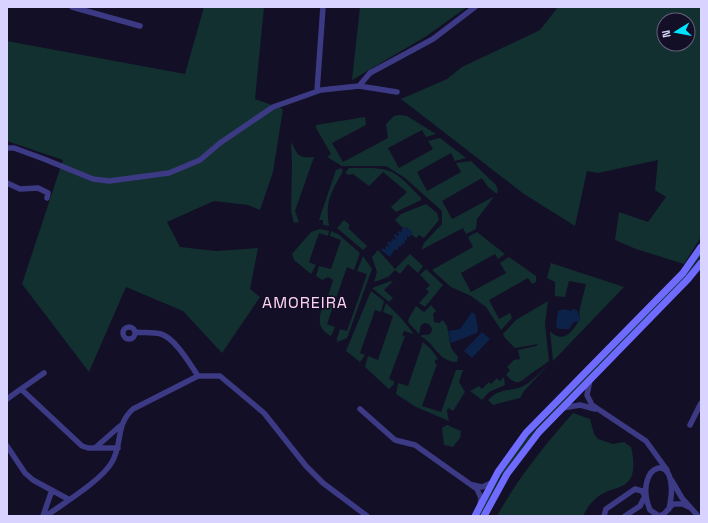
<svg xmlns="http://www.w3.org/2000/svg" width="708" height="523" font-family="'Space Grotesk',sans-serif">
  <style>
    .green { fill: #12302f; fill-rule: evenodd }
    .water { fill: #0c2248 }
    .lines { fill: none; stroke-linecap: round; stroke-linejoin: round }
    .minor { stroke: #3d3a85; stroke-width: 5.5 }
    .secondary { stroke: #6f6bff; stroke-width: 7 }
    .labels { text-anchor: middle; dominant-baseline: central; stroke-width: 3.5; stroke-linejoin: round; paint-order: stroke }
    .neighbourhood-label { font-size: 16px; letter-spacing: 1px; fill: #ffd6f0; stroke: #130f26 }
  </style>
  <rect width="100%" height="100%" fill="#130f26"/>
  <path class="green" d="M204 7H264L255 99 283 109 273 172 260 210 248 205 214 201 167 222 180 247 216 251 258 248 250 289 260 297 222 353 183 311 126 287 89 372 22 284 63 160 7 141V41L185 74Z
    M360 7H467L425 37 352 80Z
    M558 7H701V237L684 264 636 249 615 240 619 212 648 222 666 197 655 190 658 160 598 173 587 171 575 226 524 194 401 99 447 79 462 67 540 30ZM664 20H688V44H664Z
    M400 115 407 116 436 134 426 137 422 130 388 148 399 168 433 149 428 141 440 138 466 158 455 161 451 153 417 172 427 191 461 172 456 163 471 161 496 185 498 190 497 194 488 187 482 178 442 201 452 219 493 197V198L477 219 476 229 466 234 463 228 421 250 424 243 442 224V211L405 178 386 166H342L327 157 331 154 316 128V125L365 117 366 125 332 143 343 162 388 138 386 124 394 116Z
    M291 142C299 156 297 158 314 157L295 211 299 222 294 223 291 211 292 164Z
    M341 168 343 171C331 193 325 200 329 226L323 225V220H319L336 170Z
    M349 168C391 168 391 166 421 198V200L396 212 391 207 407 192 383 172 369 186 353 174 349 175 345 173Z
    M426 204 437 213 439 220 424 238 419 235 416 238 411 234 412 232 406 227 404 229 395 220 401 214Z
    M344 220 350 225 348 228 367 246 363 250 337 228Z
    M320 229 329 231 328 236 319 233 309 262 316 265 311 274 294 260 292 254 311 232Z
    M331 231 338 234 360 253 354 270 347 267 327 324 335 327 331 336C316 328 319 318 323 304L326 303 333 280 328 277 322 280 316 276 319 266 331 269 341 240 330 236Z
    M477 232 505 254 498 259 495 254 461 273 471 292 506 273 500 263 509 257 536 276V282L532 284 528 278 489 300 499 319 510 313 512 318 501 330 486 307 471 296 451 287 432 270 473 247 468 237Z
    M378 250 395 269 410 254 423 266 418 273 408 264 400 274 395 270 388 277 374 282 377 272 372 257Z
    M701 252V256L687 275 525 444 501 476 481 516H478L497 478 520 446Z
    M363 256 372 269 347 338 337 342V338L340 329 347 331 367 274 357 271Z
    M551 263 624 287 553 361 550 331C563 345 573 331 580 319L579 312 586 284 569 281 565 297 555 296V282L547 278Z
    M426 269 443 285 425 307 419 303 429 292 426 289 430 285 420 275Z
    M391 281H393L384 290 393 298 389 302 372 288Z
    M371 291 384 301 381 312 375 310 360 353 365 355 360 362 346 351Z
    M548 301 545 324 549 361C544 365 538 369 533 372 521 381 519 388 506 375L510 370 507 367 514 360 520 359 518 350 536 346 538 344 515 348 505 338 503 334 516 320Z
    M386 303 401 318 414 334 404 331 402 335 405 336 389 379 394 381V384L389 389 365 367 368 356 378 360 393 316 383 312Z
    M431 305 436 311 433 314 434 322 439 323 443 320 447 326 451 348 458 357 457 362C437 361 436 344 420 336 425 333 431 338 432 329L429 324 425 323 421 325 419 334 408 322 409 318 416 306 424 312Z
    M423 342 431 349 438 359 435 360V363L437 364 422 406 441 412 456 370H463L459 382 465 392 453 411 448 408 447 411 449 421 416 407 396 394 398 383 408 386Z
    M549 364 524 391 520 398 493 405 488 400C501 386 511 393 525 385 534 380 541 371 549 364Z
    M504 377 505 385 489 392 482 400 470 391 479 386 482 389 489 382 491 384 497 378 500 381Z
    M573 413 590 419 594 434 598 439 613 444 624 442 631 447C634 460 637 479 622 486 616 489 609 490 604 493 594 498 588 506 583 516H497C518 478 544 446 573 413Z
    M447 425 461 431 460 438 453 447 444 445 442 428Z"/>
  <path class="water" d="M403 227 404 228 406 227 413 232 410 237 407 236V241L405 240 404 245 402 243 401 247 399 246 397 251 395 249 390 257 381 250 383 248 385 250 386 245 388 247 389 245 387 244 389 241 391 243 392 238 394 240 396 238 393 236 395 234 398 236 399 234 397 233 399 231 401 232Z
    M563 309 571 311 573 309 577 310 580 319 579 321 574 322 569 329H559L556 327 558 311Z
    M472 312 476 315C475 322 480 327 477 333L451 343 448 331 460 329Z
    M482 332 490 339 472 358 464 351Z"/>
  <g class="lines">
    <path class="minor" d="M72 7 140 26
      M359 86 397 92
      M317 91 323 7
      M7 148H14L44 159 93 179 109 181 169 173 200 160 220 143 273 107 321 90 359 86 370 73 433 39 475 7
      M7 183 20 189 38 188 48 193 47 198
      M123 333a6 6 0 1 1 12 0a6 6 0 1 1-12 0Z
      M135 332C143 333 153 332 161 334 175 338 190 364 198 376
      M44 373 21 389 82 446 88 448H118
      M590 380 587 395 592 405 646 441 667 470
      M7 399 21 389
      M563 408 580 405 595 409
      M360 409 395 440 415 445 477 489 481 498 480 505
      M690 425 701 403
      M7 446 25 473 33 480 68 499
      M95 448 120 426
      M672 481 682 498 698 516
      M473 485 482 487 491 483
      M669 509C683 445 631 464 650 510L659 516 664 514 673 504H683L689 507
      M43 516 52 490
      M46 516C64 503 102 480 112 462 123 443 115 425 133 409L198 376H220L264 413 306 466 323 483 367 516
      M604 516 606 509 635 489 642 491 645 496 640 506 625 516"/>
    <path class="secondary" d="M475 516 498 472 526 433 683 273 701 247
      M484 516 507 474 539 432 688 279 701 263"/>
  </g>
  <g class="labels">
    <g class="neighbourhood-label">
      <text x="305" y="302">AMOREIRA</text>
    </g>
  </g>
  <rect width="708" height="523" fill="none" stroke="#d9d4ff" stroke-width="16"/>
  <g transform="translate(676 32) rotate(259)"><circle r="19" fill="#130f26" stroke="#625e7d"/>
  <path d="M0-3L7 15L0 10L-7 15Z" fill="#00e5ff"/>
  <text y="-6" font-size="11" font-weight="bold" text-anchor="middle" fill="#d9d4ff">N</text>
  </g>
</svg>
